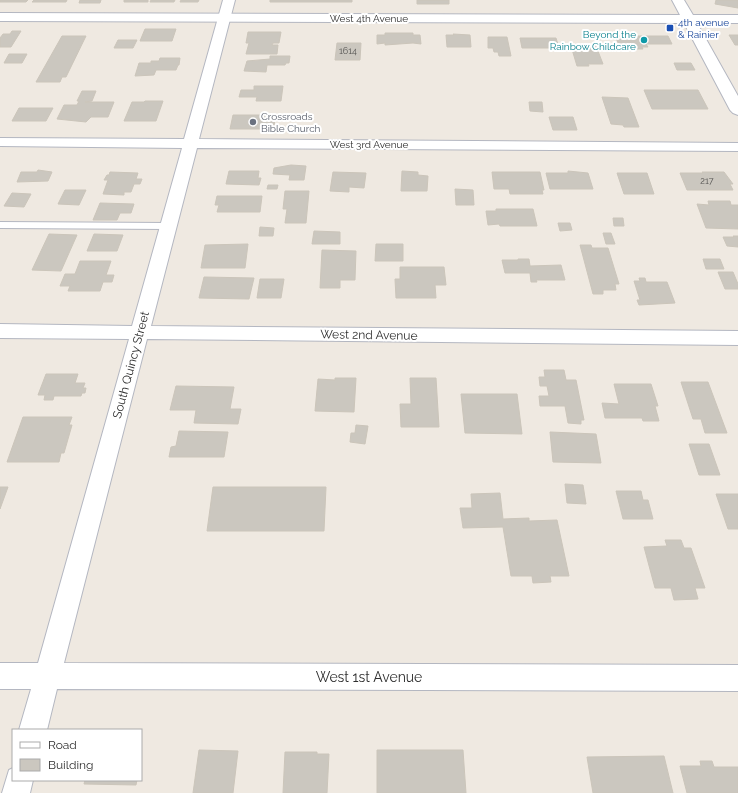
<svg xmlns="http://www.w3.org/2000/svg" width="738" height="793" font-family="Raleway,sans-serif">
  <style>
    .building { fill: #cbc7bf; stroke: #cbc5ba }
    .lines { fill: none; stroke-linecap: round; stroke-linejoin: round }
    .service-casing { stroke: #b4b7c1; stroke-width: 2 }
    .minor-casing { stroke: #b4b7c1; stroke-width: 2 }
    .tertiary-casing { stroke: #b4b7c1; stroke-width: 2 }
    .service { fill: #fff; fill-rule: evenodd }
    .minor { fill: #fff; fill-rule: evenodd }
    .tertiary { fill: #fff; fill-rule: evenodd }
    .transit-dot { fill: #1a4fb4; stroke: #fff; stroke-width: 1.5 }
    .culture-dot { fill: #0f9aa8; stroke: #fff; stroke-width: 1.5 }
    .worship-dot { fill: #6b7280; stroke: #fff; stroke-width: 1.5 }
    .labels { text-anchor: middle; dominant-baseline: central; stroke-width: 4; stroke-linejoin: round; paint-order: stroke }
    .far-number-label { font-size: 9px; fill: #555452 }
    .far-street-label { font-size: 10px; fill: #2e2e2e; stroke: #fff }
    .far-transit-label { font-size: 10px; fill: #164399; stroke: #fff; text-anchor: start }
    .far-culture-label { font-size: 10px; fill: #0d838f; stroke: #fff; text-anchor: end }
    .far-worship-label { font-size: 10px; fill: #5b616d; stroke: #fff; text-anchor: start }
    .street-label { font-size: 12px; fill: #2e2e2e; stroke: #fff }
    .near-street-label { font-size: 14px; fill: #2e2e2e; stroke: #fff }
  </style>
  <rect width="100%" height="100%" fill="#efe9e1"/>
  <path class="building" d="M0 0H28L26 2H0Z
    M34 0H67L66 2H32Z
    M80 0H101L100 3H79Z
    M124 0H148V2H124Z
    M151 0H175L174 2H150Z
    M181 0H199L198 2H180Z
    M270 0H352V2H270Z
    M417 0H449V4H417Z
    M716 0H738V8L715 4Z
    M145 29H176L172 41H140Z
    M12 31H21L11 47H0V38L3 34H10Z
    M248 32H281L279 43H273L272 45H278L277 54H246L249 43H246Z
    M385 33H413V35H420L421 44 413 43 385 45V43L377 44V35H385Z
    M453 34 470 35 471 47H447L446 35H454Z
    M729 35H738V45H735Z
    M62 36H86L66 77H62L60 82H36Z
    M615 36H668L672 44H646L648 47H642L643 49H621Z
    M488 37H507L511 56H499L498 52H494L493 48H488Z
    M520 38H556L559 48H522Z
    M118 40H137L133 48H114Z
    M337 43H361L360 60H335Z
    M580 44 596 46 603 64H588L589 66H577L571 46H580Z
    M9 54H27L22 63H4Z
    M270 56H290L289 63H286L285 65H267L266 72 244 71 247 61 270 59Z
    M160 58H180L179 65H178L176 70H156L154 75 135 76 139 63H151V61H159Z
    M674 63H691L695 70H677Z
    M254 86H283L281 101H256L257 97H239L241 90H254Z
    M644 90H698L708 109H652Z
    M82 91H96L92 101 85 102H114L108 117H91L86 122 57 119 64 105H77L79 101H77Z
    M602 97 628 98 639 127H624L623 125 611 124Z
    M145 101H163L156 121H124L132 102H144Z
    M529 102H542L543 112 530 111Z
    M19 108H53L46 121H12Z
    M233 115H275L274 129H230Z
    M549 117H573L577 130H553Z
    M291 165 306 166 304 180H289L290 175 273 174 274 168Z
    M38 170 52 172 48 181 17 182 21 172H37Z
    M229 171H259L258 178H261L259 185 226 184Z
    M402 171 418 172V175L428 176 427 191H401Z
    M568 171 588 173 593 189H550L546 173H568Z
    M110 172 138 173 136 179H142L140 184H134L131 192H124V195L103 194 108 180H104L107 175H109Z
    M333 172 366 173 364 188 349 187V192L330 191Z
    M492 172H540L544 190H542L543 194H510L509 189H494Z
    M702 172H724L733 184H730L733 190H687L680 173H703Z
    M617 173H647L654 194H624Z
    M268 185H278L277 189H267Z
    M455 189 473 190 474 205H456Z
    M65 190H86L79 205 58 204Z
    M285 191H309L306 223H285L287 209H283Z
    M12 193 31 194 24 207 4 206Z
    M217 196H262L260 212H217L219 205H215Z
    M708 201H730L731 205H738V229L706 228 697 204 709 205Z
    M100 203 134 204 131 213H120L117 220H93Z
    M496 209H533L537 226H500L499 224 488 225 486 211H496Z
    M613 218H623L624 226H614Z
    M558 223H570L572 230 560 231Z
    M260 227 274 228 273 236H259Z
    M314 231 340 232V244H312Z
    M603 233H611L615 244H606Z
    M49 234 77 235 61 271 32 270Z
    M94 234 123 235 117 251H87Z
    M733 236H738V247L727 246 723 237H734Z
    M248 244 245 268H201L205 245Z
    M376 244H403V261H375Z
    M580 245H591L592 248H608L619 284H615L616 290H603V294H593Z
    M322 250 356 251 355 280H340V288H320Z
    M518 259H529L530 266 561 265 565 280H536L537 282H531L530 273H505L502 260H518Z
    M703 259H720L724 269H706Z
    M80 261H111L106 275H114L112 282H103L100 291H68L70 286H60L65 274H75Z
    M400 267H444L446 285H435L436 298H396L395 279H400Z
    M718 272H733L738 284V289H725Z
    M204 277 254 278 249 299 199 298Z
    M639 278H645L646 282H667L675 303 639 305 637 300H640L634 281H640Z
    M260 279H284L281 298H257Z
    M544 370H564L566 380H576L584 420H581V424L568 423 565 406H540L539 396H549L547 386H540L539 377H545Z
    M46 374H78L75 383H85L83 388H86L85 393H82L81 396H54L53 400H44L45 395H38Z
    M335 378H356L354 412 315 411 318 379 335 380Z
    M410 378H436L439 427H401L400 404H411Z
    M681 382H708L727 433H705L701 419H693Z
    M614 384H651L658 406H655L659 421H643L642 418H605L602 403 619 404Z
    M176 386 234 387 230 409H241L238 424 194 423 196 410H170Z
    M461 394H517L522 434 465 433Z
    M23 417H72L69 425H72L64 453H61L59 462H7Z
    M356 425 368 426 365 444 350 442 351 433H355Z
    M179 431 228 432 224 457H169L171 447 176 446Z
    M550 432 596 434 601 463 553 462Z
    M689 444H709L720 475H699Z
    M565 484 583 485 586 504 567 503Z
    M0 487H8L0 509Z
    M213 487H326L324 531H207Z
    M616 491H641L643 500H648L653 519H623Z
    M500 493 503 519 529 518V521L557 520 569 576H550L551 582 533 583 532 576H511L503 527 463 528 460 508H472L471 494Z
    M716 494H738V529H728Z
    M665 540H681L684 548H691L705 588H695L698 599 674 600 671 588H655L644 547 667 546Z
    M199 750 238 751 233 793H193Z
    M377 750H463L466 793H377Z
    M285 752H317V754H329L327 793H283Z
    M664 756 673 793H593L587 757Z
    M700 761H712L714 767H738V793H687L680 766H701Z
    M85 780H137L136 785 84 784Z"/>
  <g class="lines">
    <g class="service-casing">
      <path id="service" d="M0 222 168 223 172 226 168 229 0 228Z"/>
    </g>
    <g class="minor-casing">
      <path id="minor" d="M223 0H235L199 139 738 143V151L197 148 151 326 738 331V345L147 339 64 663 738 665V691L57 689 47 730H19L31 689H0V663H38L129 339 0 338V324L132 326 182 148 0 146V138L184 139Z
        M13 768V780H33L30 793H2L9 770Z"/>
    </g>
    <g class="tertiary-casing">
      <path id="tertiary" d="M672 0H684L693 15H738V23H697L738 96V115L733 113 730 110 684 23 0 21V13L680 15Z"/>
    </g>
    <use href="#service" class="service"/>
    <use href="#minor" class="minor"/>
    <use href="#tertiary" class="tertiary"/>
  </g>
  <rect class="transit-dot" x="666" y="24" width="8" height="8" rx="2"/>
  <circle class="culture-dot" cx="644" cy="40" r="4"/>
  <circle class="worship-dot" cx="253" cy="122" r="4"/>
  <g class="labels">
    <g class="far-number-label">
      <text x="348" y="51">1614</text>
      <text x="707" y="181">217</text>
    </g>
    <g class="far-street-label">
      <text x="369" y="18">West 4th Avenue</text>
      <text x="369" y="144">West 3rd Avenue</text>
    </g>
    <g class="far-transit-label">
      <text x="678" y="22">4th avenue<tspan x="678" dy="12">&amp; Rainier</tspan></text>
    </g>
    <g class="far-culture-label">
      <text x="636" y="34">Beyond the<tspan x="636" dy="12">Rainbow Childcare</tspan></text>
    </g>
    <g class="far-worship-label">
      <text x="261" y="116">Crossroads<tspan x="261" dy="12">Bible Church</tspan></text>
    </g>
    <g class="street-label">
      <text transform="translate(369 335) rotate(1)">West 2nd Avenue</text>
      <text transform="translate(131 365) rotate(-75)">South Quincy Street</text>
    </g>
    <g class="near-street-label">
      <text x="369" y="677">West 1st Avenue</text>
    </g>
  </g>
  <rect x="12" y="729" width="130" height="52" fill="#ffffff" stroke="#ababab"/>
  <rect x="20" y="742" width="20" height="6" fill="#ffffff" stroke="#ababab"/>
  <text x="48" y="749" font-size="12" fill="#2e2e2e">Road</text>
  <rect x="20" y="759" width="20" height="12" fill="#cbc7bf" stroke="#ababab"/>
  <text x="48" y="769" font-size="12" fill="#2e2e2e">Building</text>
</svg>
